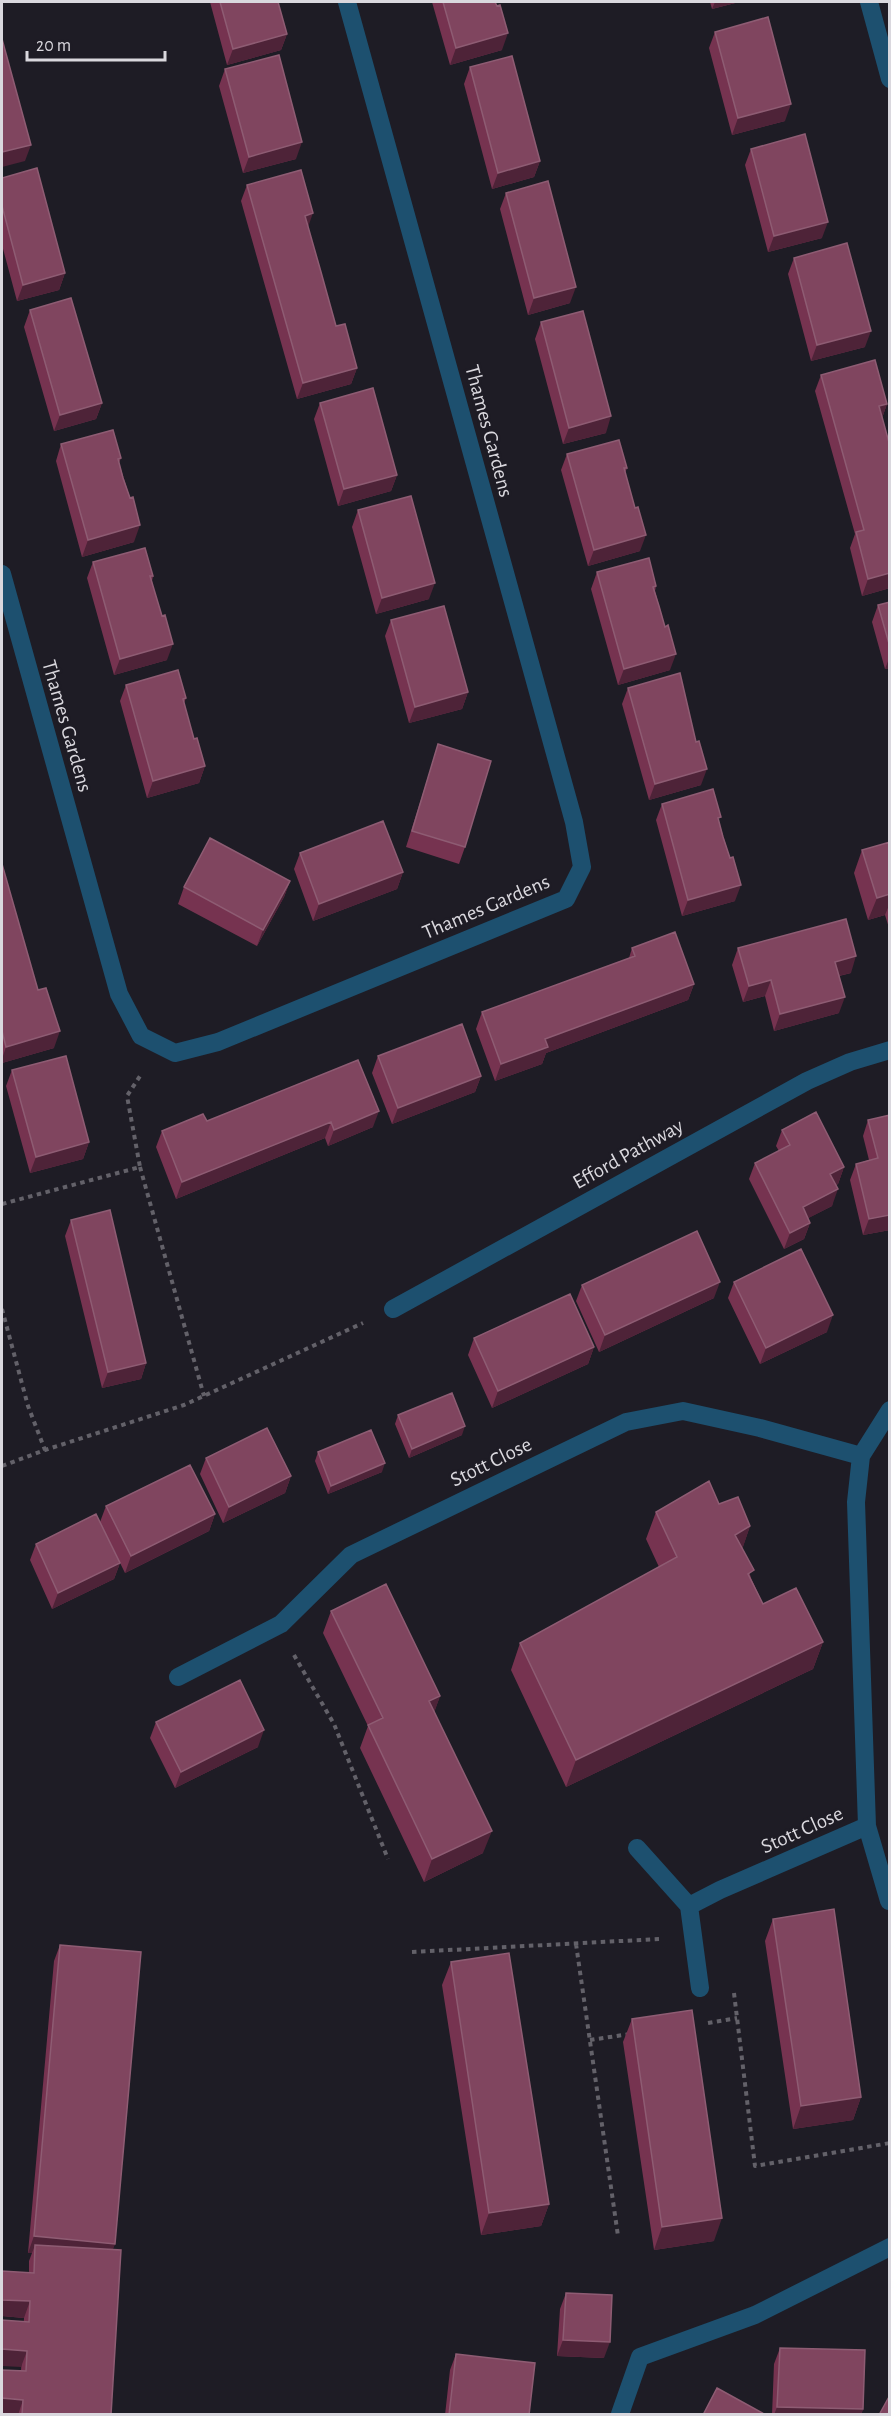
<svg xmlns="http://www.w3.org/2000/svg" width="891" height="2416" font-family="'Alegreya Sans',sans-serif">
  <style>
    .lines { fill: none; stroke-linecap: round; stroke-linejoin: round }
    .path { stroke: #636169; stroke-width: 4; stroke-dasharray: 4.5 4.5; stroke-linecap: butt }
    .minor { stroke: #1d506f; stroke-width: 18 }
    .wall { fill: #763350 }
    .shaded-wall { fill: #4e2338 }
    .building { fill: #80455f; stroke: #8e5c73; stroke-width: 1.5 }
    .labels { text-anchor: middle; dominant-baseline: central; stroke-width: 5; stroke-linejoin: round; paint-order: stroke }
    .street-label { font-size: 21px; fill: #dad8de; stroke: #1e1c25 }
  </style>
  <rect width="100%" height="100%" fill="#1e1c25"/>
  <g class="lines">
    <path class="path" d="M140 1167 204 1396
      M2 1204 140 1167 127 1096 142 1073
      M2 1309 28 1406 45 1450
      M2 1466 45 1450 184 1405 363 1323
      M294 1655 334 1724 388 1859
      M576 1944 618 2236
      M412 1952 659 1939
      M734 1993 755 2166 890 2143
      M708 2023 737 2018
      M590 2040 630 2034"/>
    <path class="minor" d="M869 2 890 79
      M2 574 119 994 141 1036 175 1053 218 1042 566 899 582 867 574 822 347 2
      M393 1309 807 1081 850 1062 890 1050
      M178 1677 281 1624 351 1555 626 1422 683 1411 760 1428 861 1456
      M867 1826 889 1901
      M637 1848 689 1906 700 1988
      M689 1906 720 1890 867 1826 856 1502 861 1456 890 1410
      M620 2414 640 2357 755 2315 890 2247"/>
  </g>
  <path class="wall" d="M210 2H278L287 34 281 50 227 65Z
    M432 2H495L502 50 450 65Z
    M710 2H739L712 9Z
    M715 32 785 121 732 135 709 48Z
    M470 67 540 161 534 177 492 189 464 84Z
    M225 69 296 159 243 173 219 86Z
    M751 149 822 238 768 252 745 165Z
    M2 178 65 273 59 290 17 301 2 245Z
    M247 185 308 227 336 326 357 368 351 384 297 399 241 201Z
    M506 193 570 303 528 315 500 209Z
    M794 258 865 347 811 361 788 274Z
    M30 310 102 403 96 419 54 431 24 327Z
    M541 322 606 433 563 444 535 339Z
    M821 375 887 404 882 418 890 446V588L862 596 850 548 855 534 815 391Z
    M320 403 397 475 391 491 338 506 314 419Z
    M61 444 121 458 119 463 130 498 134 542 82 557 56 461Z
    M567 454 627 468 625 473 640 551 588 566 561 470Z
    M358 510 429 599 376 614 352 527Z
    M93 562 153 576 152 581 167 660 114 675 87 578Z
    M597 572 656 586 655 591 665 627 670 670 618 685 591 589Z
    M890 602V668L885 669 872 622 878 605Z
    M391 620 468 692 462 709 409 723 385 636Z
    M126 685 186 698 184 703 194 739 205 766 199 783 147 798 120 701Z
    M628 688 701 785 649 800 622 704Z
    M438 744 465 847 459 864 406 847 433 761Z
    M662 804 719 822 730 858 735 901 682 916 656 820Z
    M890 842V931L885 915 868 920 854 873 862 850Z
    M300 853 403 872 397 889 313 921 294 869Z
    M2 864 54 1048 2 1063Z
    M290 881 284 897 257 946 178 904 184 887Z
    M632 948 694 984 688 1000 546 1053 542 1064 495 1081 476 1029 482 1012 629 958Z
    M738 948 851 973 839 976V1013L774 1031 765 996 743 1002 732 965Z
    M378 1056 481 1076 475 1092 392 1124 372 1073Z
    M358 1060 373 1127 328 1146 325 1138 176 1199 156 1147 162 1131 207 1121Z
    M12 1070 89 1142 83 1159 30 1173 6 1086Z
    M890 1115V1230L863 1235 850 1180 856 1164 869 1160 863 1136 868 1120Z
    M782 1130 844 1167 838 1184 836 1185 832 1206 808 1218 810 1223 804 1239 784 1249 749 1179 755 1163 779 1151 776 1146Z
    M71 1220 146 1363 141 1379 102 1388 65 1236Z
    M734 1282 827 1332 760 1364 728 1298Z
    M582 1285 714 1298 599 1352 576 1301Z
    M474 1338 594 1347 588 1364 492 1408 468 1355Z
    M398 1415 462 1435 409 1458 395 1424Z
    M318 1452 382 1472 328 1494 315 1461Z
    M206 1458 291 1476 285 1493 223 1523 200 1474Z
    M719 1504 750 1526 742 1549 751 1578 763 1604 823 1642 813 1669 566 1787 511 1670 520 1643 659 1567 646 1539 656 1512Z
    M106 1506 215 1514 209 1531 125 1573 100 1522Z
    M36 1544 120 1563 114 1579 52 1609 30 1560Z
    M331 1611 440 1696 434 1712 483 1853 424 1882 360 1748 368 1726 323 1633Z
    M156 1722 258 1747 175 1788 150 1738Z
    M773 1919 861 2097 853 2120 793 2129 765 1941Z
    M60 1945 115 2244 112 2250 111 2415H2L21 2371 24 2318 2 2316V2271L29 2273V2261L32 2253H28L54 1961Z
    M451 1962 549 2204 541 2226 481 2235 442 1985Z
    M632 2019 714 2241 654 2250 623 2042Z
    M566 2293 604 2358 557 2356 560 2309Z
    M780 2348 863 2409 861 2415H772L774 2364Z
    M456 2354 529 2415H445L450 2370Z"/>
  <path class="shaded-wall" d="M715 2H739L712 9Z
    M508 33 502 50 450 65 456 48Z
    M287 34 281 50 227 65 233 49Z
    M791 104 785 121 732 135 738 118Z
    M302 142 296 159 243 173 249 157Z
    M31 145 25 161 2 167V152Z
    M540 161 534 177 492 189 498 173Z
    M313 213 307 230 305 216Z
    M828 222 822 238 768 252 774 236Z
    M65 273 59 290 17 301 23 285Z
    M576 287 570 303 528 315 534 298Z
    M871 331 865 347 811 361 817 345Z
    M357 368 351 384 297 399 303 383Z
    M102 403 96 419 54 431 60 415Z
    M887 404 881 421 879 406Z
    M611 416 606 433 563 444 569 428Z
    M397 475 391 491 338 506 344 489Z
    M140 525 134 542 82 557 88 540Z
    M646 535 640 551 588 566 594 550Z
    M890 573V588L862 596 868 579Z
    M435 583 429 599 376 614 382 598Z
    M173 644 167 660 114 675 120 659Z
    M676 654 670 670 618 685 624 669Z
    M890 656V668L885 669Z
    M468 692 462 709 409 723 415 707Z
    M205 766 199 783 147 798 153 781Z
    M707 769 701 785 649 800 655 784Z
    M403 872 397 889 313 921 319 904Z
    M290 881 284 897 257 946 263 930Z
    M741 885 735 901 682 916 688 900Z
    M890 894V903L885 915 868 920 877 898Z
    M856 956 851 973 829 978 835 962Z
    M771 980 765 996 743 1002 749 986Z
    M694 984 688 1000 546 1053 542 1064 495 1081 501 1064 545 1039Z
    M845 997 839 1013 774 1031 780 1014Z
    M60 1031 54 1048 2 1063V1059L6 1047Z
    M481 1076 475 1092 392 1124 398 1108Z
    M379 1111 373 1127 328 1146 334 1130Z
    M331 1122 325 1138 176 1199 182 1182Z
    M89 1142 83 1159 30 1173 36 1157Z
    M844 1167 838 1184 824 1191 830 1174Z
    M838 1189 832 1206 797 1224 803 1207Z
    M890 1215V1230L863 1235 869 1219Z
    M810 1223 804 1239 784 1249 790 1233Z
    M720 1282 714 1298 599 1352 605 1335Z
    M833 1315 827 1332 760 1364 766 1348Z
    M594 1347 588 1364 492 1408 498 1391Z
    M146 1363 141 1379 102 1388 108 1372Z
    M465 1426 462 1435 409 1458 412 1449Z
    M385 1463 382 1472 328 1494 331 1486Z
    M291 1476 285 1493 223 1523 229 1507Z
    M215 1514 209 1531 125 1573 131 1556Z
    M750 1526 741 1553 735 1535Z
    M120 1563 114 1579 52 1609 58 1593Z
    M823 1642 813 1669 566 1787 576 1760Z
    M440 1696 432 1719 429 1701Z
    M264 1730 258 1747 175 1788 181 1772Z
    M492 1831 483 1853 424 1882 432 1859Z
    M861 2097 853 2120 793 2129 801 2106Z
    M549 2204 541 2226 481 2235 489 2213Z
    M722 2218 714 2241 654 2250 662 2227Z
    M34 2236 115 2244 109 2260 35 2245 32 2253H28Z
    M2 2300 30 2301 24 2318 2 2316Z
    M563 2340 610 2342 604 2358 557 2356Z
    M2 2349 27 2351 21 2367 2 2366Z
    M2 2398 23 2400 18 2415H2Z
    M777 2407 863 2409 861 2415H774Z"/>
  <path class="building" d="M220 2H278L287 34 233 49Z
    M443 2H495L497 6 500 5 508 33 456 48Z
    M768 17 791 104 738 118 715 32Z
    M2 39 31 145 2 152Z
    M279 55 302 142 249 157 225 69Z
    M512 56 540 161 498 173 470 67Z
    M805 134 828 222 774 236 751 149Z
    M37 168 65 273 23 285 2 206V178Z
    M301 170 313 213 305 216 321 272 336 326 345 324 357 368 303 383 247 185Z
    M548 181 576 287 534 298 506 193Z
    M847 243 871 331 817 345 794 258Z
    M71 298 102 403 60 415 30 310Z
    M583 311 611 416 569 428 541 322Z
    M875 360 887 404 879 406 890 446V573L868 579 856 532 864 530 821 375Z
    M373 388 397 475 344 489 320 403Z
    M113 430 121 458 118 459 123 478 130 498 133 497 140 525 88 540 61 444Z
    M619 440 627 468H624L635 508 638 507 646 535 594 550 567 454Z
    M411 496 435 583 382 598 358 510Z
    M145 548 153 576H150L162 616 165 615 173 644 120 659 93 562Z
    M649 558 656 586 653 587 659 606 665 627 668 625 676 654 624 669 597 572Z
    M890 602V647L878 605Z
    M444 606 468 692 415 707 391 620Z
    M178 670 186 698 183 699 194 739 197 738 205 766 153 781 126 685Z
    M680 673 696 742 699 741 707 769 655 784 628 688Z
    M438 744 491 761 465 847 412 831Z
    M713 789 721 817 718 818 723 837 730 858 733 857 741 885 688 900 662 804Z
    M383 821 403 872 319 904 300 853Z
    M210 838 290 881 263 930 184 887Z
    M890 842V894L877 898 862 850Z
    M2 864 38 990 46 988 60 1031 6 1047 2 1031Z
    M846 919 856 956 835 962 845 997 780 1014 771 980 749 986 738 948Z
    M675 932 694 984 545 1039 548 1047 501 1064 482 1012 635 956 632 948Z
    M462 1024 481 1076 398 1108 378 1056Z
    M66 1056 89 1142 36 1157 12 1070Z
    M358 1060 379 1111 334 1130 331 1122 182 1182 162 1131 203 1114 207 1121Z
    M816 1112 844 1167 830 1174 838 1189 803 1207 810 1223 790 1233 755 1163 790 1145 782 1130Z
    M890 1115V1215L869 1219 856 1164 878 1158 868 1120Z
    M110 1210 146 1363 108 1372 71 1220Z
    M697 1231 720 1282 605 1335 582 1285Z
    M801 1249 833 1315 766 1348 734 1282Z
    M570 1294 594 1347 498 1391 474 1338Z
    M452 1393 465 1426 412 1449 398 1415Z
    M267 1428 291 1476 229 1507 206 1458Z
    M371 1430 385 1463 331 1486 318 1452Z
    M190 1465 215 1514 131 1556 106 1506Z
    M709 1481 719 1504 738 1497 750 1526 735 1535 754 1570 748 1574 763 1604 796 1588 823 1642 576 1760 520 1643 677 1557 656 1512Z
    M96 1514 120 1563 58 1593 36 1544Z
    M386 1584 440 1696 429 1701 492 1831 432 1859 368 1725 383 1718 331 1611Z
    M240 1680 264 1730 181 1772 156 1722Z
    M834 1909 861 2097 801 2106 773 1919Z
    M60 1945 141 1952 115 2244 34 2236Z
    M509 1953 549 2204 489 2213 451 1962Z
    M692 2010 722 2218 662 2227 632 2019Z
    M35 2245 121 2250 111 2415H22L23 2400 2 2398V2370L26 2371 27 2351 2 2349V2320L29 2322 30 2301 2 2300V2271L34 2273Z
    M566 2293 612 2295 610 2342 563 2340Z
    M780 2348 865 2350 863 2409 777 2407Z
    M456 2354 535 2363 529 2415H449Z
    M717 2388 766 2415H703Z
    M890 2395V2415H879Z"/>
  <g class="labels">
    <g class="street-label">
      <text transform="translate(489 431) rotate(75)">Thames Gardens</text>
      <text transform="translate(67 726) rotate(74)">Thames Gardens</text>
      <text transform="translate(486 907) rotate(-23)">Thames Gardens</text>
      <text transform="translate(628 1154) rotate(-29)">Efford Pathway</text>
      <text transform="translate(491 1462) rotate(-26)">Stott Close</text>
      <text transform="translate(802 1830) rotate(-24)">Stott Close</text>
    </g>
  </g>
  <rect width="891" height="2416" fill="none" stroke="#dad8de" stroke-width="6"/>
  <path d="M27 51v9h138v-9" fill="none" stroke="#dad8de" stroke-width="3"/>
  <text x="36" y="51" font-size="18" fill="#dad8de" stroke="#1e1c25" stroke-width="4.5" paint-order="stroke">20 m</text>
</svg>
